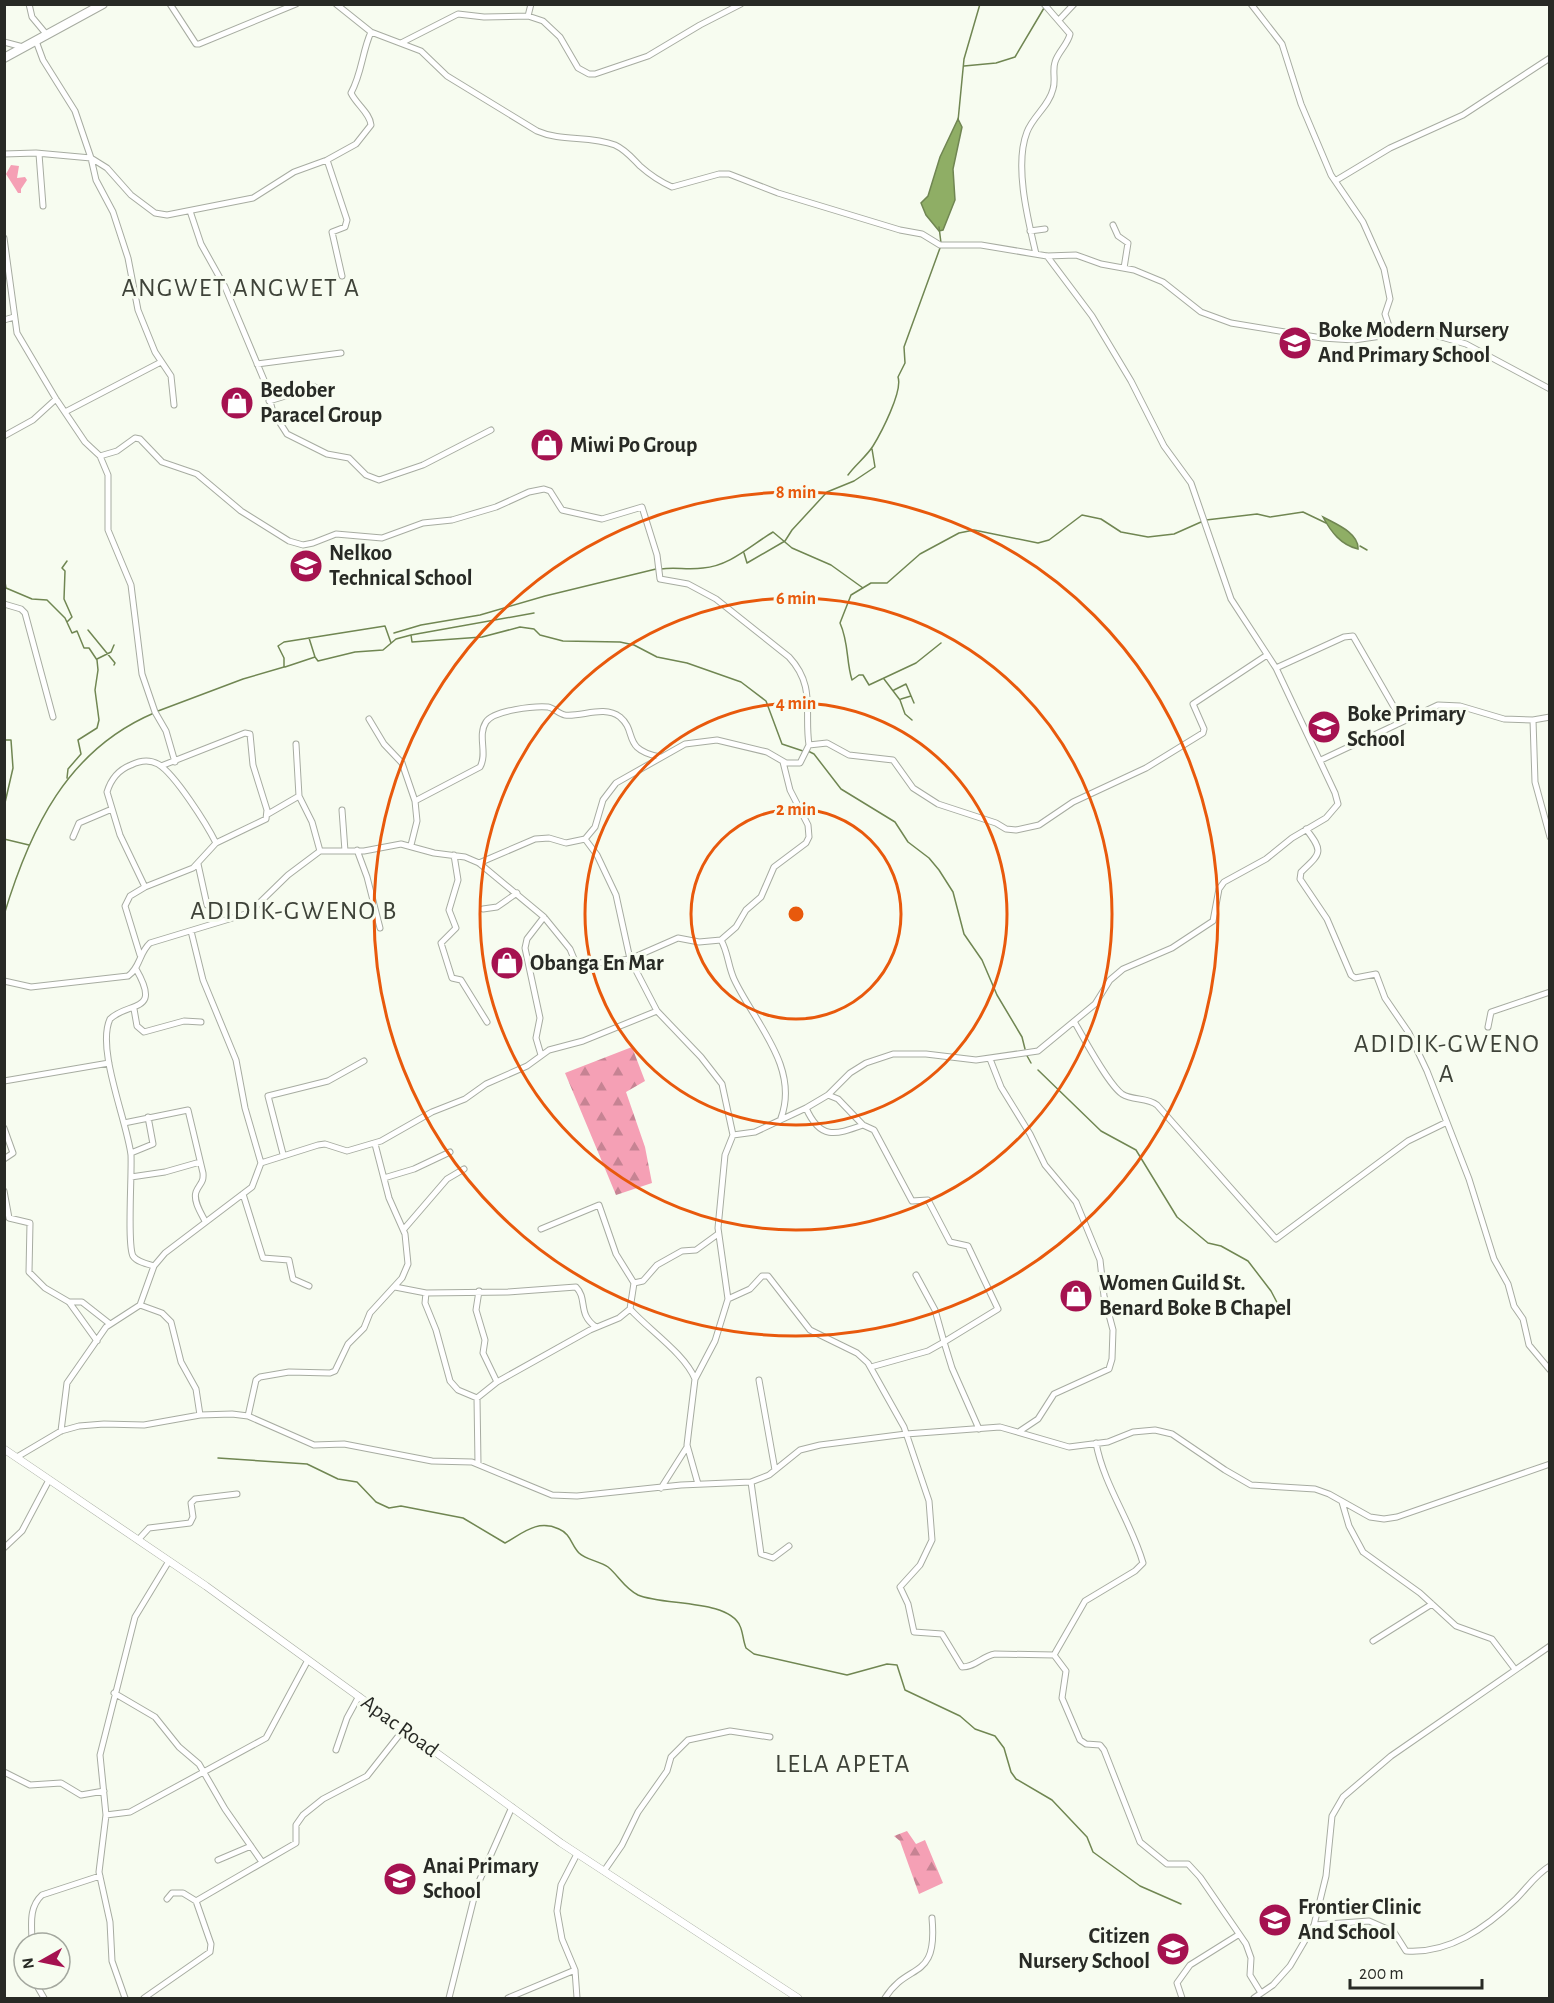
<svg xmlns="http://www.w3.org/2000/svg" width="1554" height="2003" font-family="'Alegreya Sans',sans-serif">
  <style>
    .forest { fill: url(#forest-firs) }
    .water { fill: #8fae65; stroke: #708652; stroke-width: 1.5 }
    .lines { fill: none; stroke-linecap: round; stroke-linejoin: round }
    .stream { stroke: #708652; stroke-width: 1.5 }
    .street-casing { stroke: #a7aca1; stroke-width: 7 }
    .secondary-casing { stroke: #a7aca1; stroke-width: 8 }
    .primary-casing { stroke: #a7aca1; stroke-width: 10 }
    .street { stroke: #fff; stroke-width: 5 }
    .secondary { stroke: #fff; stroke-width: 7 }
    .primary { stroke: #fff; stroke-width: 8 }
    .ring { fill: none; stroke: #e8590c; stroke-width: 3 }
    .labels { text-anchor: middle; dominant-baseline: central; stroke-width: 6; stroke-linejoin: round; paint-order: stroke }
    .poi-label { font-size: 22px; font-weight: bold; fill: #282a25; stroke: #f7fcf0; text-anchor: start }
    .street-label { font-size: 22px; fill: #282a25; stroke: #f7fcf0 }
    .quarter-label { font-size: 26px; letter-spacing: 1.5px; fill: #3f4339; stroke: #f7fcf0 }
    .centre { fill: #e8590c; stroke: #f7fcf0; stroke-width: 3 }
    .ring-label { font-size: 18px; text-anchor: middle; font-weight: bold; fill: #e8590c; stroke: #f7fcf0; stroke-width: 6; stroke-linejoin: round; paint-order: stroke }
  </style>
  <defs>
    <pattern id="forest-firs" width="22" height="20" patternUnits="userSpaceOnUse" patternTransform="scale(1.5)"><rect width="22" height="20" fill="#f5a0b5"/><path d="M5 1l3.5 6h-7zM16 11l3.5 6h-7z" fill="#c68393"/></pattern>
  </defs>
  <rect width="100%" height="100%" fill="#f7fcf0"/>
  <path class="forest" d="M11 165 19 166 17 178 25 177 27 180 21 189V193H18L6 174Z
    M632 1047 645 1081 626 1092 645 1147 652 1183 616 1195 565 1073Z
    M907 1831 916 1844 925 1840 943 1883 919 1894 900 1841 894 1836Z"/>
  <path class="water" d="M958 119 962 127 953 169 955 200 943 230 939 231 926 215 921 203 928 196 940 157Z
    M1323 517C1336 524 1359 533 1358 549 1341 545 1331 532 1323 517Z"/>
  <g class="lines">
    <path class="stream" d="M964 66 996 63 1015 57 1044 8
      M958 121 964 59 980 4
      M939 227 941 243
      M848 475C855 465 866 457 873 446 881 433 903 391 898 377L905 363 904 347 940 248
      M1206 520 1257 514 1270 517 1303 512 1326 523
      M1360 546 1367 550
      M744 553 747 563 785 541 792 530 827 492 854 481 875 467 872 449
      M67 561 62 568 65 571 64 599 72 617 67 622
      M661 569C674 567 689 570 703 568 730 566 751 545 773 532L792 548 831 565 863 588
      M4 576 6 588 32 599 47 600 65 618 72 633 77 631 84 648H89L97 660 98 670 95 690 99 720 97 728 78 740 81 754 68 769 67 778
      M88 630 115 663 114 665
      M394 633 421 625 480 615 545 596 656 569
      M411 635 412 642 482 637 520 627 534 629 540 635 563 641 620 642 634 645 657 657 687 663 741 682 766 701 782 744 803 751
      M941 643 916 663 869 685 863 675H859L852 680C846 661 849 643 840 623L851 595 871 583H887L920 554 959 533 974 530 1038 543 1049 540 1082 515 1101 519 1121 532 1148 537 1174 534 1201 522
      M315 657 318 661 355 652 383 650 396 639 411 635 534 613
      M97 659 111 652 114 645
      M285 667 315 657 309 638
      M884 679 900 700 905 714 912 720
      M894 690 906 684 914 703
      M901 699 911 696
      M158 711 243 679 284 667V658L278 646 284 642 385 626 391 643
      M4 740H11L13 768 4 807
      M808 751 814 754 841 789 895 822 908 842 929 858 939 870 953 892 964 934 982 960 997 995 1022 1037 1025 1049
      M4 839 29 845
      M4 915C30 829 67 750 154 713
      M1026 1054 1031 1063
      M1038 1070 1101 1131 1136 1150 1177 1217 1208 1243 1221 1246 1248 1261 1271 1291 1281 1310 1287 1314
      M218 1458 307 1464 338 1479 357 1482 376 1502 389 1508 401 1506 463 1518 505 1543C523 1533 537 1519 559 1529 571 1534 571 1545 579 1553 586 1560 600 1561 608 1567 619 1576 624 1588 638 1595 663 1606 728 1599 740 1626 743 1632 743 1641 746 1648L754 1654 847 1675 887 1664 897 1665 905 1690 960 1716 975 1729 995 1736 1004 1748 1011 1772 1016 1779 1052 1800 1087 1837 1093 1852 1140 1886 1181 1904"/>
    <g class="street-casing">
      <path id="street" d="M29 4 32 17 47 35
        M170 4 196 44H199L296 4
        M336 4 371 32 421 51 447 76 537 131C562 142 589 135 615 145 626 150 632 158 640 166 649 174 661 182 672 187L719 174H729L778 193 900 230 922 234 940 245H981L1047 256 1076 255 1101 264 1134 270 1163 282 1201 312 1231 323 1322 338 1354 340 1402 333 1431 334 1466 344 1550 389
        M1251 4 1282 44 1301 104 1331 175 1363 222 1384 269 1390 299 1385 314 1392 335
        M528 16 531 4
        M1059 20 1074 4
        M36 41 43 60 75 111 91 158 107 168 131 195 155 213 167 215 253 198 294 172 327 160
        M4 42 23 47
        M401 43 458 14 484 17 528 16 543 21 560 37 578 68 589 74H595L648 56 700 25 741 4
        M4 154 36 153 91 158 96 180 113 212 128 258 138 310 155 352 171 376 174 405
        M39 154 43 206
        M1335 181 1390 148 1463 115 1550 58
        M190 211 201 244 225 287 264 380 273 412 287 434 327 454 349 458 366 475 379 480 423 465 491 430
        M1113 225 1118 236 1128 243 1124 268
        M1030 231 1045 229
        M4 238 17 333 56 399 85 442 100 456 108 475V530L131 585 142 674 155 712 166 731 175 762
        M1036 254C1028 220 1014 165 1027 132 1033 116 1049 106 1053 89 1056 80 1052 71 1055 62 1058 52 1068 44 1070 34L1044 4
        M342 276 332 232 345 227 347 220 327 160 356 144 371 125C370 113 356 104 351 93 362 73 362 52 371 32
        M4 320 14 317
        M257 364 341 353
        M269 401 315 387
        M65 412 161 362
        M4 436 33 420 56 399
        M100 456 117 451 135 438 140 439 162 462 197 474 241 511 289 541 303 545 313 543 336 534 382 538 423 523 452 520 496 507 529 492 544 489 550 491 562 510 602 519 642 507 657 555 660 579 688 584 716 599 789 657C816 686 804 712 809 745
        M4 604 21 609 25 613 53 717
        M1276 668 1344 637 1353 636 1402 721
        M369 719 384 744 402 763 415 801
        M1533 720 1550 717
        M296 744 299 796 312 822 320 851
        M1321 760 1438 705 1460 706 1504 719 1533 720 1535 782 1550 837
        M161 766 245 733 250 734 253 765 267 810 266 819 216 843
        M342 810 345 851
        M268 814 299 796
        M1306 829C1324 852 1321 853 1301 872L1300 879 1327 919 1351 975 1355 978 1376 974 1385 998 1409 1033 1427 1071 1469 1179 1494 1259 1508 1284 1514 1306 1523 1319 1529 1345 1550 1370
        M73 837 79 823 112 809
        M585 839 597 855 616 895 630 959 678 938 699 942 721 940C728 952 728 966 734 979 754 1022 800 1067 781 1118
        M411 845 417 821 415 801 480 767C488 753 477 736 486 722 494 710 535 706 548 707 554 708 559 714 565 715 582 717 604 705 620 717 638 732 621 749 660 757
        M357 850 367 877 380 928
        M454 855 458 880 449 910 456 928 441 943 452 978 461 980 487 1022
        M479 863 535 839 549 838 566 843 585 839 595 827 603 800 616 783 685 744 717 740 767 752 786 763H800L809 745 827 743 849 755 893 760 913 788 938 804 996 823 1006 829 1016 830 1039 825 1073 802 1146 768 1203 733 1204 729 1193 704 1267 655
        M198 864 207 905
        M483 909 497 907 517 893
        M191 931 203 980 236 1060 245 1108 261 1163
        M721 940 736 927 746 910 761 897 774 867 806 843 809 837 808 825 790 790 783 762
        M140 955 125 906 130 896 145 887 120 835 107 792C111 779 118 770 131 765 139 761 149 759 158 764 175 774 207 825 216 843L193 868 145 887
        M136 969C162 1014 129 1001 110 1019 96 1049 127 1121 131 1155 132 1174 127 1245 133 1256 137 1262 147 1264 154 1266
        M4 981 31 987 128 976C140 968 139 953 150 943L249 913 288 875 320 851H364L401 844 434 853 465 857 479 863 544 917 570 949 577 966 630 959 657 1011 701 1057 722 1084 733 1135
        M134 1009 137 1026 144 1032 184 1021 201 1022
        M1075 1023C1085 1040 1108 1084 1122 1094 1133 1101 1147 1097 1157 1105L1276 1239 1408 1141 1445 1123
        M1488 1027 1491 1012 1550 992
        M541 1055 536 1038 540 1018 525 948 527 939 544 917
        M990 1059 1001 1087 1030 1134 1045 1165 1076 1202 1100 1260 1104 1296 1113 1330 1112 1359 1109 1369 1054 1394 1038 1419 1020 1431
        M4 1081 109 1063
        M828 1095 838 1099 863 1125 874 1130 912 1201 928 1200 950 1242 968 1246 998 1309 944 1342 952 1368 979 1429
        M806 1108C820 1140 835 1135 863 1125
        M124 1123 188 1110 203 1173C204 1183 199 1184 196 1192 193 1201 201 1213 205 1221
        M4 1128 13 1153 4 1159
        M131 1153 153 1144 148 1117
        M283 1154 268 1096 328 1081 364 1061
        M131 1177 165 1172 200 1162
        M384 1178 414 1169 450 1152
        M4 1191 9 1218 30 1223 29 1272 45 1288 69 1302 97 1341
        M243 1194 263 1258 289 1260 293 1279 309 1286
        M404 1229 447 1179 464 1169
        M634 1283 643 1281 657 1265 682 1251 696 1250 718 1234
        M395 1287 426 1293 425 1303 436 1330 450 1381 458 1390 477 1398
        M479 1291 476 1310 485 1340 483 1353 497 1382
        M426 1293 508 1292 576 1287C588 1299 577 1314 596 1327
        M728 1299 750 1289 762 1276H768L810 1330 857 1353 868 1363 904 1427 929 1501 932 1540 920 1565 900 1587 908 1604 914 1632 942 1634 962 1667C976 1667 982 1656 995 1654L1054 1655
        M69 1302H82L110 1324
        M140 1305 162 1313 171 1322 181 1362 196 1389 200 1415
        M630 1309C649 1330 685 1354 695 1379
        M871 1367 928 1351 944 1342 935 1310 916 1275
        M759 1380 775 1470
        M248 1416 256 1380 260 1377 289 1372 330 1373 335 1371 348 1344 364 1328 370 1313 402 1278 408 1264 405 1234 389 1198 375 1144
        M61 1431 67 1383 106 1327 140 1305 154 1266 165 1253 252 1187 261 1163 318 1145 325 1144 347 1151 381 1141 432 1112 465 1099 486 1084 527 1066 549 1050 583 1041 657 1011
        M17 1457 61 1431 79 1426 104 1424 144 1425 200 1415 232 1414 248 1416 314 1445 344 1444 432 1461 472 1462 552 1495 577 1496 681 1485 751 1482 769 1475 800 1450 820 1445 906 1434 1000 1427 1069 1447 1108 1442 1133 1432 1155 1430 1172 1434 1225 1470 1251 1485 1315 1489 1329 1494 1370 1517 1384 1519 1397 1517 1550 1464
        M478 1464 477 1398 497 1382 590 1330 619 1318 630 1309 634 1283 616 1254 599 1205 541 1229
        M751 1482 761 1554 773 1558 789 1546
        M698 1484 687 1445 689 1428 695 1379 715 1341 728 1299 718 1228 725 1155 733 1135 755 1132 806 1108 828 1095 850 1073 866 1063 893 1054H926L976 1060 1038 1051 1095 1004 1110 980 1123 969 1172 948 1213 921 1219 889 1224 882 1266 859 1292 838 1326 818 1338 804 1335 793 1276 668 1231 599 1191 483 1164 446 1131 381 1092 316 1047 256
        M661 1488 687 1447
        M1342 1502 1349 1526 1363 1552 1420 1593 1456 1626 1492 1639 1514 1668
        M138 1540 149 1528 190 1523 193 1517 191 1503 195 1499 237 1494
        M4 1548 22 1531 49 1480
        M1373 1641 1432 1604
        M1054 1655 1066 1671 1062 1698 1080 1740 1086 1744 1100 1745 1104 1750 1140 1842 1167 1864H1188L1200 1877 1246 1944 1251 1958 1250 1975 1261 1993
        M1054 1655 1085 1601 1135 1571 1143 1563C1131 1521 1104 1486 1096 1443
        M114 1693 155 1717 179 1747 199 1764 225 1809 262 1862
        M336 1750 347 1718 359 1696
        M4 1772 30 1785 61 1783 81 1795 104 1791
        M106 1815 130 1812 266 1738 308 1660
        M218 1860 251 1846
        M604 1871 622 1845 638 1812 667 1771 671 1757 688 1740 730 1731 770 1737
        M167 1899 172 1893H183L196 1901
        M1314 1925 1369 1921 1394 1932 1406 1951C1449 1954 1486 1928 1516 1899 1527 1888 1536 1874 1550 1866
        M32 1943C32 1926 28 1908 42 1895L100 1876
        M33 1979 44 1998
        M125 1998 112 1961 110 1922 99 1872 106 1815 100 1755 135 1617 169 1561
        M144 1998 210 1952 211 1944 196 1901 296 1843V1825L303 1815 323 1799 367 1776 404 1729
        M449 1998 477 1886 512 1807
        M508 1998 575 1970
        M577 1998 575 1970 562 1939 557 1911 561 1885 577 1854
        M885 1998C908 1961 938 1982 932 1918
        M1182 1998 1177 1983 1190 1965 1238 1935
        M1254 1998 1273 1985 1290 1966 1314 1925 1326 1876 1332 1816 1343 1797 1391 1756 1550 1646"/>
    </g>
    <g class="secondary-casing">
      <path id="secondary" d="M4 1449 206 1586 561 1843 798 1998"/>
    </g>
    <g class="primary-casing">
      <path id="primary" d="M4 58 103 4"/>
    </g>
    <use href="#street" class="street"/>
    <use href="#secondary" class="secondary"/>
    <use href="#primary" class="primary"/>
  </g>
  <g class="ring">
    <circle cx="796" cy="914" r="105"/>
    <circle cx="796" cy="914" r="211"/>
    <circle cx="796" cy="914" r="316"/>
    <circle cx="796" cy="914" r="422"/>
  </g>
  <defs>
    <g id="school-disc" transform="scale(1.725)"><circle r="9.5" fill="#a51250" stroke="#f7fcf0"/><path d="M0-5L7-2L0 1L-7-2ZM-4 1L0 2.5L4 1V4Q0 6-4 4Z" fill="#fff"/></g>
    <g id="shop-disc" transform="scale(1.725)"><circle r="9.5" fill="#a51250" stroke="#f7fcf0"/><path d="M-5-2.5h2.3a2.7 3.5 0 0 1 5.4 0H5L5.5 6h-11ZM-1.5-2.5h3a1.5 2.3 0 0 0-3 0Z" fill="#fff"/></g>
  </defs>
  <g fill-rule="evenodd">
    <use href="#school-disc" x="1295" y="343"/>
    <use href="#shop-disc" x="237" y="403"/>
    <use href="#shop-disc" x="547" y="445"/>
    <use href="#school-disc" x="306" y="566"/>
    <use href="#school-disc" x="1324" y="727"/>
    <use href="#shop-disc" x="507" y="963"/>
    <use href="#shop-disc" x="1076" y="1296"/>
    <use href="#school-disc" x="400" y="1879"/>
    <use href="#school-disc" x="1275" y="1920"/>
    <use href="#school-disc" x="1173" y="1949"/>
  </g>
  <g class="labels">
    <g class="poi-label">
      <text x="1318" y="330">Boke Modern Nursery<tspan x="1318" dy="25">And Primary School</tspan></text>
      <text x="260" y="390">Bedober<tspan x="260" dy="25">Paracel Group</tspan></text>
      <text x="570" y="445">Miwi Po Group</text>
      <text x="329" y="553">Nelkoo<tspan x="329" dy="25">Technical School</tspan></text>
      <text x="1347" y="714">Boke Primary<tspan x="1347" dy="25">School</tspan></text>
      <text x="530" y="963">Obanga En Mar</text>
      <text x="1099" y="1283">Women Guild St.<tspan x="1099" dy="25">Benard Boke B Chapel</tspan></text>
      <text x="423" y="1866">Anai Primary<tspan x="423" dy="25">School</tspan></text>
      <text x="1298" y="1907">Frontier Clinic<tspan x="1298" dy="25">And School</tspan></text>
      <text x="1150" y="1936" text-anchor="end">Citizen<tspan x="1150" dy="25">Nursery School</tspan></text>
    </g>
    <g class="street-label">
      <text transform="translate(400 1726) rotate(36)">Apac Road</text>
    </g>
    <g class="quarter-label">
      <text x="241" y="288">ANGWET ANGWET A</text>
      <text x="294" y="911">ADIDIK-GWENO B</text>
      <text x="1447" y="1044">ADIDIK-GWENO<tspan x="1447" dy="30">A</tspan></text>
      <text x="843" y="1764">LELA APETA</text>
    </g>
  </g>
  <circle cx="796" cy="914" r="9" class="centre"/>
  <g class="ring-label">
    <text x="796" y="498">8 min</text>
    <text x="796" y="604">6 min</text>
    <text x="796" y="709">4 min</text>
    <text x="796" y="815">2 min</text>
  </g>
  <rect width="1554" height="2003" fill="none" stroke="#282a25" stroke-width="12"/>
  <g transform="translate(42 1961) rotate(261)"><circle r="28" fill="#f7fcf0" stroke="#a4a89f" stroke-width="1.5"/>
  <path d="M0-4.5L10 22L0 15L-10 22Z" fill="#a51250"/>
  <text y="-9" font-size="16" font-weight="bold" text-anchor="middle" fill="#282a25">N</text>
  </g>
  <path d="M1350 1979v9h132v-9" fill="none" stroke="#282a25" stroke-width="3"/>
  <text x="1359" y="1979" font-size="18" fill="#282a25" stroke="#f7fcf0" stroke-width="4.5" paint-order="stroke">200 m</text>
</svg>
